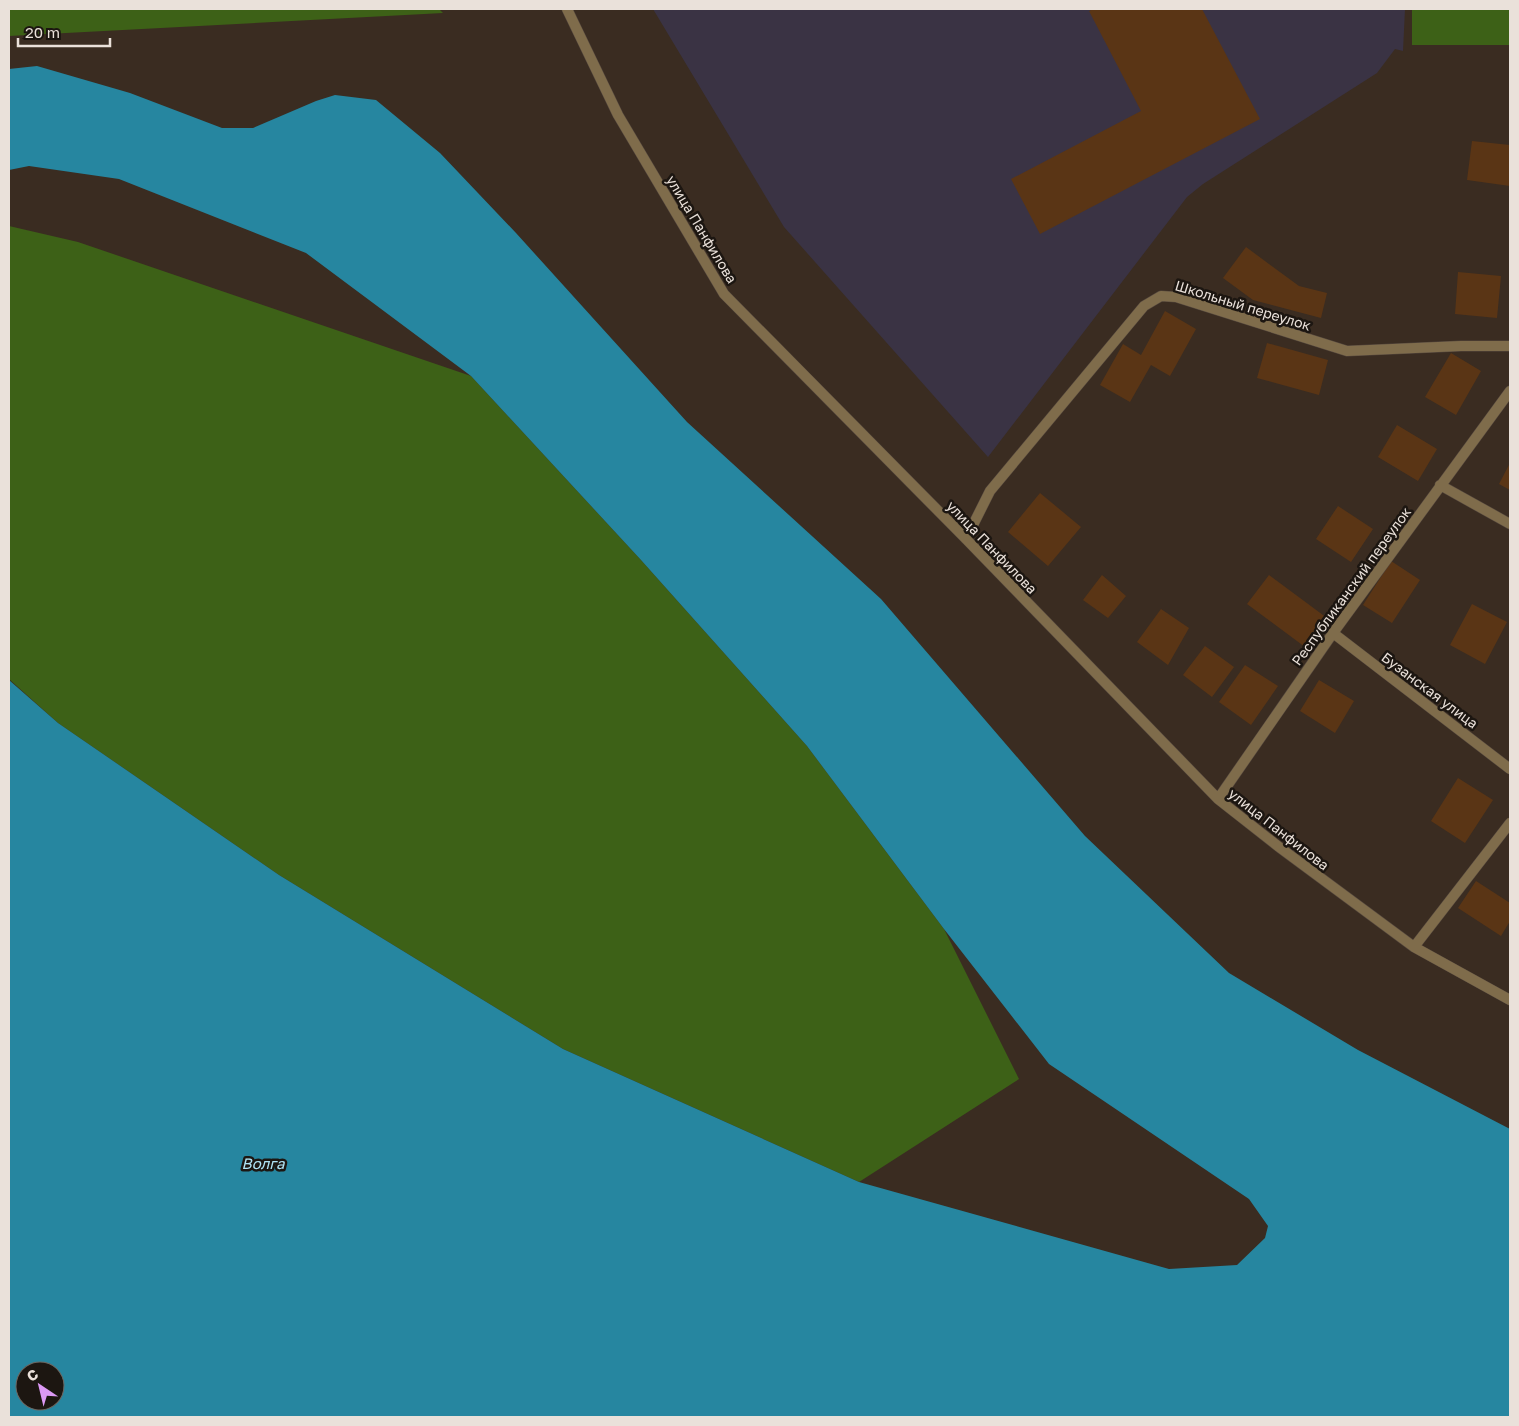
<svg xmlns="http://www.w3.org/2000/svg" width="1519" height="1426" font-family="'Golos Text',sans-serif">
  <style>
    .education { fill: #3a3344 }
    .green { fill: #3d6117 }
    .water { fill: #2686a0; fill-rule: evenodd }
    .building { fill: #5a3515 }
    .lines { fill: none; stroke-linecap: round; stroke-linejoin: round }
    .minor-casing { stroke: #56493f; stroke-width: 11 }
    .minor { stroke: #7f6c4b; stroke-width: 10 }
    .labels { text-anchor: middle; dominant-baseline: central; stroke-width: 5; stroke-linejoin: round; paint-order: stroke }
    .street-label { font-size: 14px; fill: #eae1da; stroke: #1c1611 }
    .water-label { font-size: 15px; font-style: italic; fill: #afe4f5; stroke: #1c1611 }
  </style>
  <rect width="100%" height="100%" fill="#3a2c21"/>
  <path class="education" d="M653 9H1405L1403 51 1395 49 1377 73 1203 184 1187 197 988 457 784 227Z"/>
  <path class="green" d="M9 9H439L443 13 9 36Z
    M1412 9H1510V45H1412Z
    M9 226 78 242 471 376 641 560 807 746 944 929 1019 1079 859 1182 563 1049 279 875 58 723 9 679Z"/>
  <path class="water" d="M37 66 130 93 222 128H253L316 101 335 95 376 100 440 153 516 233 687 422 881 599 1085 836 1229 973 1358 1050 1510 1129V1417H9V680L58 723 279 875 563 1049 859 1182 1169 1269 1237 1265 1265 1238 1268 1226 1249 1199 1049 1064 944 929 807 746 641 560 471 376 306 253 119 179 29 166 9 170V69ZM25 1371H55V1401H25Z"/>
  <path class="building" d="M1093 9H1202L1260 119 1040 234 1011 179 1141 111 1089 11Z
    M1472 141 1510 145V186L1467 180Z
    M1246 247 1299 286 1327 293 1321 318 1253 300 1223 278Z
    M1458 272 1501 276 1497 318 1455 314Z
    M1165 311 1196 329 1170 376 1151 365 1130 402 1100 385 1123 344 1141 355Z
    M1267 343 1328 360 1319 395 1257 378Z
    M1451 353 1481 371 1456 415 1425 397Z
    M1397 425 1437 449 1418 481 1378 457Z
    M1510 463V490L1499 484Z
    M1040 493 1081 527 1048 566 1008 532Z
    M1338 506 1373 529 1351 562 1316 539Z
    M1391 561 1420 580 1392 623 1363 605Z
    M1102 575 1126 596 1108 618 1083 600Z
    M1269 575 1327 618 1305 647 1247 604Z
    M1472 604 1507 622 1485 664 1450 645Z
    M1161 609 1189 628 1168 665 1137 642Z
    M1205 646 1234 667 1212 697 1183 675Z
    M1245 665 1278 686 1251 725 1219 702Z
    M1319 680 1354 701 1335 733 1300 711Z
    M1458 778 1493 800 1465 843 1431 821Z
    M1476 881 1510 903V921L1501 936 1458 908Z"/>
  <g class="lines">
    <g class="minor-casing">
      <path id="minor" d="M567 9 618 115 724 294 966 539 1218 799 1279 847 1414 947 1510 1000
        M1440 485 1510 524
        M966 539 990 491 1144 306 1161 296 1176 297 1347 351 1461 346H1510
        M1333 633 1510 769
        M1218 799 1333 633 1510 391
        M1414 947 1510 823"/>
    </g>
    <use href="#minor" class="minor"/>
  </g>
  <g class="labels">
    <g class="street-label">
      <text transform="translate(702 229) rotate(59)">улица Панфилова</text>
      <text transform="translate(1243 305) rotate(17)">Школьный переулок</text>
      <text transform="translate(992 547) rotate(46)">улица Панфилова</text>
      <text transform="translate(1351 586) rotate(-54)">Республиканский переулок</text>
      <text transform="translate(1430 690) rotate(37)">Бузанская улица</text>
      <text transform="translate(1279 829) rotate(38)">улица Панфилова</text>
    </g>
    <g class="water-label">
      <text x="263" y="1163">Волга</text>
    </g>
  </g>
  <rect width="1519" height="1426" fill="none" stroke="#eae1da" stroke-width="20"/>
  <g transform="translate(40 1386) rotate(325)"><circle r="24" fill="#1c1611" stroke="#6e6761"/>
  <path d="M0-4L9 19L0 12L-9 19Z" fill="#dc99f5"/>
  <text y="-8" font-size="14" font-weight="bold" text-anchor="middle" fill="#eae1da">С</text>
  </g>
  <path d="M18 38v8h92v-8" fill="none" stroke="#eae1da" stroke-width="2.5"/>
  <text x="25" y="38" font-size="15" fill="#eae1da" stroke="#1c1611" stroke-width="4" paint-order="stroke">20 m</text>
</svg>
